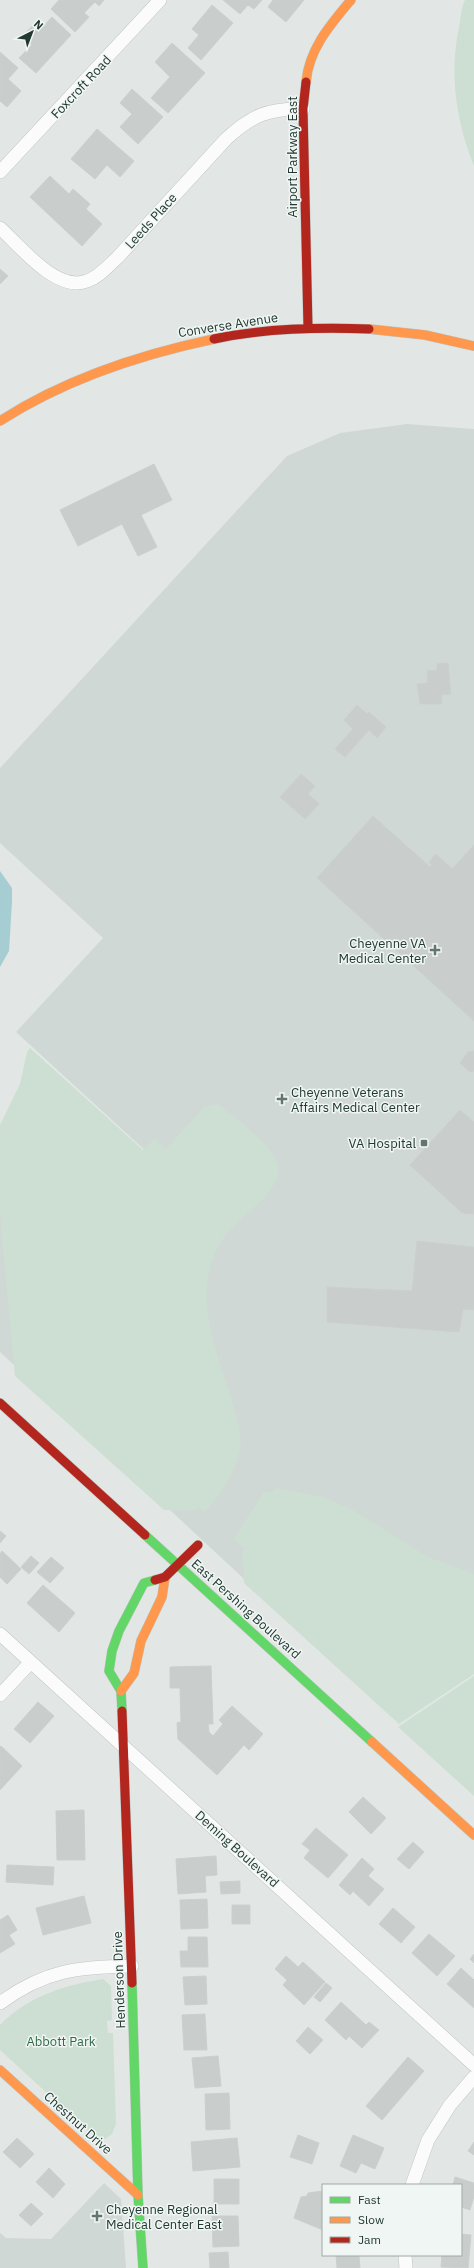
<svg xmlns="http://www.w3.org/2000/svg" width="474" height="2268" font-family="'IBM Plex Sans',sans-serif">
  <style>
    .built { fill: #d0d8d5 }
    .green { fill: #ccdfd2 }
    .water { fill: #a6cdd2 }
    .building { fill: #c9cecc; stroke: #cbd0ce }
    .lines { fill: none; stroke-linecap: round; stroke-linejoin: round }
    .street-casing { stroke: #bfc4c2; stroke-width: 14 }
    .fast-casing { stroke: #bec5c2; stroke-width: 10 }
    .slow-casing { stroke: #bec5c2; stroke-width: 10 }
    .jam-casing { stroke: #bec5c2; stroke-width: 10 }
    .street { stroke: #fbfbfb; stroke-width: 13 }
    .fast { stroke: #63d668; stroke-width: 9 }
    .slow { stroke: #ff974d; stroke-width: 9 }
    .jam { stroke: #b3261e; stroke-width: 9 }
    .poi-dot { fill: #657571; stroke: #f0f6f3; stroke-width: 1.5 }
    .labels { text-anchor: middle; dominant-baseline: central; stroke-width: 3; stroke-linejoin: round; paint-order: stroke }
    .street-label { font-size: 13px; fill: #223832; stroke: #f0f6f3 }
    .poi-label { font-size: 13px; fill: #223832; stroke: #f0f6f3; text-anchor: end }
    .park-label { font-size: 13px; fill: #306b46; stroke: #f0f6f3 }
  </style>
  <rect width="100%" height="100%" fill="#e2e7e5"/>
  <path class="built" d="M407 424 474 429V1672L399 1723 0 1352V1168L162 1166 16 1032 103 938 0 843V768L287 456 340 433Z
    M104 2183 121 2199 126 2268H0V2233L6 2238 51 2239Z"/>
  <path class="green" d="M465 0H474V166C456 121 449 75 459 27 461 18 461 8 465 0Z
    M30 1048 143 1150 154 1139 166 1149 204 1107 218 1104C235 1119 275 1145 278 1167 281 1191 245 1213 230 1230 221 1239 215 1252 211 1264 197 1311 219 1357 232 1402 237 1418 242 1433 240 1450 235 1475 221 1493 205 1512L198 1507 196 1510H164L15 1376 0 1215V1125L20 1084 27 1052Z
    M276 1488 323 1497 351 1509 428 1557 474 1574V1674L399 1724 244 1583 242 1553 245 1549 234 1539 263 1493 274 1491Z
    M474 1676V1796L398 1727Z
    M103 1979 111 1986 112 2020 107 2021 108 2033H113L116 2124 112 2134 105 2139 99 2137 97 2139 0 2050V2025C28 1996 65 1985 103 1979Z"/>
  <path class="water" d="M0 871 12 888V902L9 951 0 967Z"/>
  <path class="building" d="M59 0H104L99 6 95 2 84 13 89 17 75 32 51 9Z
    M223 0H262L254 9 248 5 240 14Z
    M273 0H304L286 22 268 7Z
    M212 5 233 23 201 60 188 48 199 35 192 29Z
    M52 17 71 35 36 73 19 58 32 45 23 36 35 23 41 29Z
    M172 43 205 73 168 113 151 98 170 77 155 62Z
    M0 52 18 68 8 79 21 91 7 107 0 101Z
    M132 89 163 117 138 144 120 127 132 114 120 103Z
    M97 129 134 161 120 177 107 165 95 179 71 159Z
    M50 176 69 194 73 189 90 204 86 209 102 224 82 246 30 197Z
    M0 269 8 276 0 284Z
    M154 464 172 500 141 515 157 547 138 556 122 524 78 546 60 510Z
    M448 663 451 694 441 695 442 704H420L417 684 428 683 427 671 437 670V664Z
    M357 705 367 714 369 712 386 727 377 738 369 730 345 757 335 749 353 729 344 720Z
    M301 774 315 786 308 794 319 804 305 819 280 797Z
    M373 816 430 867 432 865 429 862 436 854 452 869 474 845V1021L317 878Z
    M474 1051V1071L470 1072 460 1063 468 1052Z
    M460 1110 474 1122V1214L462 1213 410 1165Z
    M417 1241 474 1247V1310L463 1309 459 1332 327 1322V1287L412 1291Z
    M0 1531 6 1536 0 1543Z
    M2 1551 21 1569 7 1584 0 1577V1554Z
    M31 1556 39 1563 29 1574 21 1567Z
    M51 1557 64 1568 50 1583 37 1572Z
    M43 1585 75 1613 59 1632 27 1603Z
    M211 1666 213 1724H208L209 1732 213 1736 223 1724 219 1720 232 1706 263 1734 249 1750 244 1745 217 1775 178 1739 177 1723 181 1722 180 1688H170V1667Z
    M38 1702 54 1716 30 1743 14 1729Z
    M1 1746 22 1766 0 1790V1747Z
    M363 1797 386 1818 371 1834 349 1812Z
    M84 1810 85 1860H57L56 1811Z
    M316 1828 348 1855 328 1878 304 1858 310 1850 302 1844Z
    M413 1842 424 1852 409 1869 397 1859Z
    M216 1856 217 1875 205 1876 206 1892 178 1894 176 1859Z
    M362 1858 374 1869 368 1876 384 1889 369 1906 353 1891 350 1895 339 1885Z
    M7 1865 54 1867 53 1885 6 1882Z
    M240 1881V1893L221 1894 220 1882Z
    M84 1896 91 1923 43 1935 36 1908Z
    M207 1899 208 1928 181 1929 180 1900Z
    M232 1905H250V1924H232Z
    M393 1908 415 1927 401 1943 379 1924Z
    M8 1915 17 1930 9 1935 15 1944 0 1953V1920Z
    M429 1934 455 1956 437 1976 412 1953Z
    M188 1937H207L208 1967H181L180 1951H188Z
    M474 1954V1963L470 1959Z
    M286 1956 298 1967 303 1962 325 1982 304 2005 283 1985 287 1980 275 1969Z
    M461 1968 474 1980V2008L447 1984Z
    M206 1976 207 2004 185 2005 183 1977Z
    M326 1983 332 1988 320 2002 314 1997Z
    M341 2002 366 2025 369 2022 379 2030 362 2048 349 2036 346 2040 325 2020Z
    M205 2014 207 2050H184L182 2015Z
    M308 2027 323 2040 310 2054 296 2041Z
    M218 2056 221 2086 195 2088 192 2058Z
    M408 2057 424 2071 382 2120 366 2106Z
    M229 2093 230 2129 206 2130 205 2094Z
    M298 2135 319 2143 312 2164 290 2157Z
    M353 2135 384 2148 375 2169 361 2163 356 2173 340 2166Z
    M17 2138 34 2154 20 2168 3 2152Z
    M237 2138 240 2167 193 2171 191 2142Z
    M474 2142V2155L468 2151Z
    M49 2168 65 2184 53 2198 36 2182Z
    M455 2177 474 2183V2196L470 2210 461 2207V2185H453Z
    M214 2179H239V2204H214Z
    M323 2191V2230L294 2218 301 2197 307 2196 308 2193Z
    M31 2203 43 2214 31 2226 19 2215Z
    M212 2216H238L239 2246 213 2247Z
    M461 2234 471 2235 468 2268 441 2267 442 2255H461Z
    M228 2252 229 2268H210L209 2253Z
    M336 2255H359L360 2268H337Z"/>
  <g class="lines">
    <g class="street-casing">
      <path id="street" d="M0 172 160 0
        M0 228C21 247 57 293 87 281 99 277 108 266 117 258L226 139C251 116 268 108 303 109
        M0 1634 474 2065
        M0 1695 30 1663
        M0 2003C45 1970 78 1967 132 1966
        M412 2185 428 2140 450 2105 474 2077
        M405 2255 406 2268"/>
    </g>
    <g class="fast-casing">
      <path id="fast" d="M145 1535 372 1742
        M122 1711 121 1691 109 1671 112 1651 119 1631 144 1583 155 1580
        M132 1983 138 2195 143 2268"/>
    </g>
    <g class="slow-casing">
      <path id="slow" d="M306 82C309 49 330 25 351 0
        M369 329 425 335 474 346
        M0 421C65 379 138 355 214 339
        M121 1691 134 1673 141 1641 162 1597 165 1577
        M372 1742 474 1835
        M0 2070 138 2195"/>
    </g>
    <g class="jam-casing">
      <path id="jam" d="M306 82 303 109 308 327
        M214 339C265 328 317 327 369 329
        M0 1403 145 1535
        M155 1580 165 1577 198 1545
        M122 1711 132 1983"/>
    </g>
    <use href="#street" class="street"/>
    <use href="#fast" class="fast"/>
    <use href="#slow" class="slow"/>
    <use href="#jam" class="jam"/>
  </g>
  <g class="poi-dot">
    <path d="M433 944h4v4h4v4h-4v4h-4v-4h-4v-4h4z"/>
    <path d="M280 1093h4v4h4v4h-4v4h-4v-4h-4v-4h4z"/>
    <rect x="420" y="1139" width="8" height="8" rx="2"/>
    <path d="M95 2210h4v4h4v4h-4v4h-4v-4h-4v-4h4z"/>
  </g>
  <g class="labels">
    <g class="street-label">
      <text transform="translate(81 87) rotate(-47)">Foxcroft Road</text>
      <text transform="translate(292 157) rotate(-90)">Airport Parkway East</text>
      <text transform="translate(151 221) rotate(-48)">Leeds Place</text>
      <text transform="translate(228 325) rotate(-9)">Converse Avenue</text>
      <text transform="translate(246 1609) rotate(42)">East Pershing Boulevard</text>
      <text transform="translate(237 1849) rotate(42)">Deming Boulevard</text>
      <text transform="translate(119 1980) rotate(-92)">Henderson Drive</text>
      <text transform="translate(78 2123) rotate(42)">Chestnut Drive</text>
    </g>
    <g class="poi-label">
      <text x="426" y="943">Cheyenne VA<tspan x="426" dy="15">Medical Center</tspan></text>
      <text x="291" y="1092" text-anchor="start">Cheyenne Veterans<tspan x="291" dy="15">Affairs Medical Center</tspan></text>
      <text x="416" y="1143">VA Hospital</text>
      <text x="106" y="2209" text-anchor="start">Cheyenne Regional<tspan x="106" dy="15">Medical Center East</tspan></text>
    </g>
    <g class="park-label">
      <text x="61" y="2041">Abbott Park</text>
    </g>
  </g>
  <rect x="322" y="2184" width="140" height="72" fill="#f0f6f3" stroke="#9eaaa6"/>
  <rect x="330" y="2197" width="20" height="6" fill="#63d668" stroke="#9eaaa6"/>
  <text x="358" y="2204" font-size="12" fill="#223832">Fast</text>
  <rect x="330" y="2217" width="20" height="6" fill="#ff974d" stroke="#9eaaa6"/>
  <text x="358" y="2224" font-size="12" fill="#223832">Slow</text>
  <rect x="330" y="2237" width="20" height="6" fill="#b3261e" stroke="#9eaaa6"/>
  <text x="358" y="2244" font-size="12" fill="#223832">Jam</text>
  <g transform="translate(32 32) rotate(42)" stroke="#f0f6f3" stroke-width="3" paint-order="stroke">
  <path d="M0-3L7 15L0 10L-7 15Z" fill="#223832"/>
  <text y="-6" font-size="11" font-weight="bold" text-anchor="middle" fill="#223832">N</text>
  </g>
</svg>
